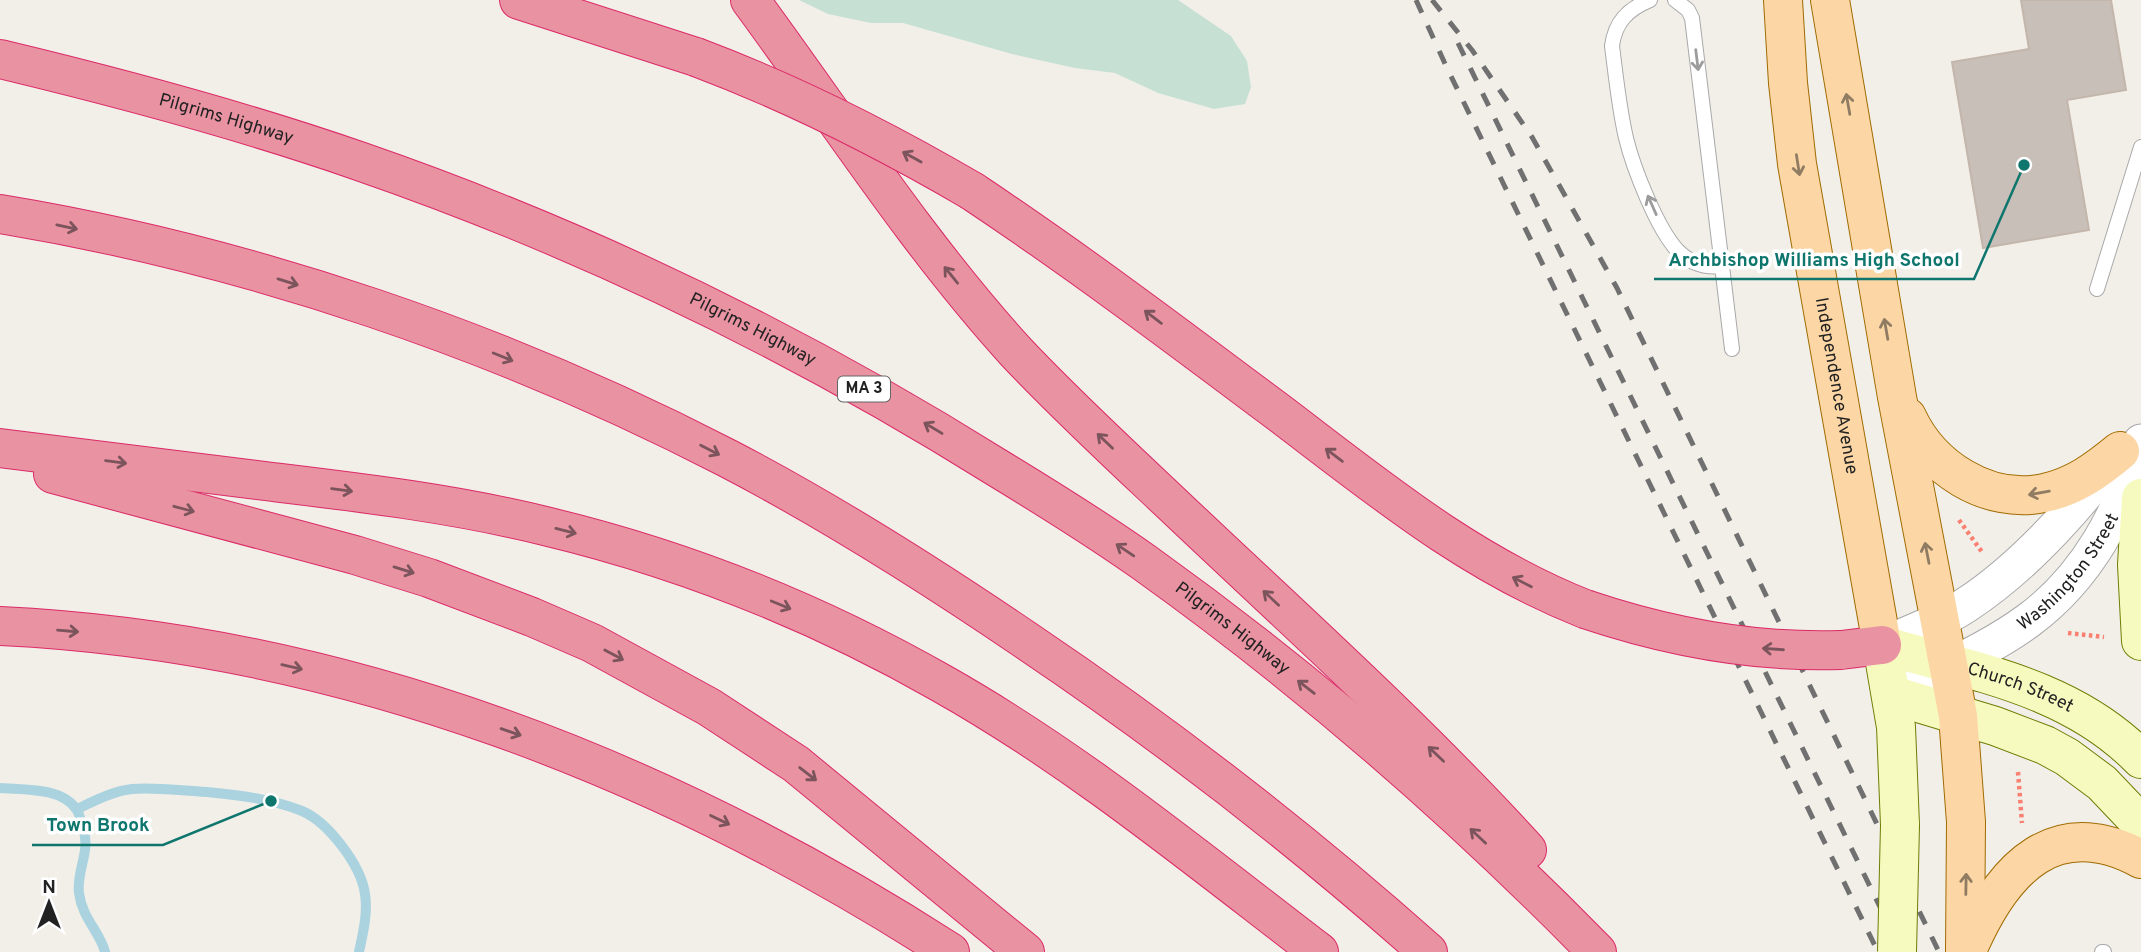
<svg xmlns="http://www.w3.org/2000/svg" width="2141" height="952" font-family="Overpass,sans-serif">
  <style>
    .wetland { fill: #c6e0d4 }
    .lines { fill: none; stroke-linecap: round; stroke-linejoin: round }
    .stream { stroke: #aad3df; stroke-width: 10 }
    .building { fill: #c7bfb8; stroke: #c4b6ab; stroke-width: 2 }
    .service-casing { stroke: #a9a9a9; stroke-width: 16 }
    .tertiary-casing { stroke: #a9a9a9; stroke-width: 37 }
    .secondary-casing { stroke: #707d05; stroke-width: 40 }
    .primary-casing { stroke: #a06b00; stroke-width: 40 }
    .motorway-casing { stroke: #dc2a67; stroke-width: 40 }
    .path { stroke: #fa8072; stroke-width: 4.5; stroke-dasharray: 3.5 3.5; stroke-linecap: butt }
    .service { stroke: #fff; stroke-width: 14 }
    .tertiary { stroke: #fff; stroke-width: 35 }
    .secondary { stroke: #f7fabf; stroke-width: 38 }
    .primary { stroke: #fcd6a4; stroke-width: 38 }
    .motorway { stroke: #e892a2; stroke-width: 38 }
    .rail { stroke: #707070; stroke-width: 5; stroke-dasharray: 14 14; stroke-linecap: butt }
    .secondary-bridge-casing { stroke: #707d05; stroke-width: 40; stroke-linecap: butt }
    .motorway-bridge-casing { stroke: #dc2a67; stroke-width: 40; stroke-linecap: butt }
    .secondary-bridge { stroke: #f7fabf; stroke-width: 38 }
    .motorway-bridge { stroke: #e892a2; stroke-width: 38 }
    .oneway { stroke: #9c9c9c }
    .oneway2 { stroke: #8f7c63 }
    .oneway3 { stroke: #7b545c }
    .labels { text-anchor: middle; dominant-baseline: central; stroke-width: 7; stroke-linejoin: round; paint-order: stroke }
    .shield { fill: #fff; stroke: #646464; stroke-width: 2 }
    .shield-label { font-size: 16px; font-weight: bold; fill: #222 }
    .street-label { font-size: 18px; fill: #222; stroke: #fff }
    .leader { fill: none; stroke: #0f766e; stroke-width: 2.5 }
    .callout-dot { fill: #0f766e; stroke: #fff; stroke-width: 2.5 }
    .callout-label { font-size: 19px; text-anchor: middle; font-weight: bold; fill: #0f766e; stroke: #fff; stroke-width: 7; stroke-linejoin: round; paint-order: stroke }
  </style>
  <rect width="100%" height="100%" fill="#f2efe9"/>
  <path class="wetland" d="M799 0H1178L1231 36 1247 61 1251 87 1245 104 1214 109 1158 93 1115 73 1075 68 1012 54 903 23H871L828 14Z"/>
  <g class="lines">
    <path class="stream" d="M0 788C23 790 61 787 76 809 79 812 80 819 82 824 85 832 86 842 85 850 83 865 77 879 79 893 82 918 100 932 105 952
      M77 809C94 801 113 791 132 789 157 787 182 791 207 792 239 795 272 799 302 811 328 822 361 865 365 894 368 913 363 933 359 952"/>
  </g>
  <path class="building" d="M2021 0H2111L2126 90 2067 100 2089 230 1983 248 1952 62 2029 49Z"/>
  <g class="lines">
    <g class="service-casing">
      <path id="service" d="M1650 0C1628 9 1615 22 1612 46 1616 77 1619 108 1626 138 1633 167 1657 229 1678 251 1690 263 1705 268 1722 266L1692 18 1688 10 1675 0
        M1722 266 1732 349
        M2097 289 2141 147
        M2102 952H2104"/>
    </g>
    <g class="tertiary-casing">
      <g id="tertiary">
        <path d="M1882 645C1910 633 1940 622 1966 605 2021 569 2068 517 2109 465"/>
        <path id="s1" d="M1892 695C1937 671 1987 651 2029 620 2087 577 2123 511 2141 442"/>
      </g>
    </g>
    <g class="secondary-casing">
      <g id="secondary">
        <path d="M2141 498 2137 565 2141 641"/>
        <path d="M1892 695 1995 726 2045 745 2067 757 2102 783 2141 824"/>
        <path id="s2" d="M1900 825 1896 727 1882 645C1975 672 2071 687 2141 759"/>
      </g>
    </g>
    <g class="primary-casing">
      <g id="primary">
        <path id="s3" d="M1783 0 1788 83 1797 164 1882 645"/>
        <path d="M1830 0 1897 397 1958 716 1966 822 1965 952"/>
        <path d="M1907 417C1930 467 1987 505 2044 493 2074 487 2097 470 2120 451"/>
        <path d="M1970 944C2004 868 2055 813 2141 859"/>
      </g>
    </g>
    <g class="motorway-casing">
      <g id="motorway">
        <path d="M519 0 696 57"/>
        <path d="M750 0C837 118 917 243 1016 352 1065 404 1118 453 1170 502 1290 616 1415 727 1527 850"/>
        <path id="s4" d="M0 59C121 88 241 120 359 161 582 238 796 342 996 467 1047 498 1097 529 1145 563 1307 679 1458 810 1597 952"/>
        <path d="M972 191C1080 263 1182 340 1286 418 1382 491 1471 564 1585 609"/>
        <path d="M0 214C249 255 503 342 727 458 831 512 930 575 1027 641 1168 736 1301 839 1428 952"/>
        <path d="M0 448C91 459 182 470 273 482 364 493 456 504 545 526 683 559 818 613 941 683 1076 759 1196 858 1319 952"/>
        <path d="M53 474 355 555 429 578 532 617 592 643 709 707 796 764 1025 952"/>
        <path d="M0 626C341 642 666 769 950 952"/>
        <path d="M1841 650 1882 645"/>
      </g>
    </g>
    <path class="path" d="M1959 520 1982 552
      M2068 633 2104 637
      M2018 772 2022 823"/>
    <use href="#service" class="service"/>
    <use href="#tertiary" class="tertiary"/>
    <use href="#secondary" class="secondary"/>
    <use href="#primary" class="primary"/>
    <use href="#motorway" class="motorway"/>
    <path class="rail" d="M1416 0 1447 68 1878 952
      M1432 0 1472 50 1532 137 1617 288 1939 952
      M1458 43 1902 952"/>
    <g class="secondary-bridge-casing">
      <path id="secondary-bridge" d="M1897 952 1900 825"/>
    </g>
    <g class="motorway-bridge-casing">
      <path id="motorway-bridge" d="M696 57C792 93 883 139 972 191
        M1585 609C1668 637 1753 653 1841 650"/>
    </g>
    <use href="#secondary-bridge" class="secondary-bridge"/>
    <use href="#motorway-bridge" class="motorway-bridge"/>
  </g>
  <defs><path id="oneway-shaft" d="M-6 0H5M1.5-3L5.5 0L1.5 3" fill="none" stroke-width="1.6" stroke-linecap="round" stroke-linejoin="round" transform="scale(1.75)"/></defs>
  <g class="oneway">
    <use href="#oneway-shaft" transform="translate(1697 60) rotate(83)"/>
    <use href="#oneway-shaft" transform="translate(1652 205) rotate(-114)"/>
  </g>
  <g class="oneway2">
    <use href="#oneway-shaft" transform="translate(1848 104) rotate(-100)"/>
    <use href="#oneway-shaft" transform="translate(1798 165) rotate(81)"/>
    <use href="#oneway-shaft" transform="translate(1886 329) rotate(-100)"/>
    <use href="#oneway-shaft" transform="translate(2039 493) rotate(170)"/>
    <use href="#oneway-shaft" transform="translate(1927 553) rotate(-101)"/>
    <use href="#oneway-shaft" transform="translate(1966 884) rotate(-89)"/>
  </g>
  <g class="oneway3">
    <use href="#oneway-shaft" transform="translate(912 157) rotate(-151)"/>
    <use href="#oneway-shaft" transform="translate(67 227) rotate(12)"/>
    <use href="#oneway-shaft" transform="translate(951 275) rotate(-129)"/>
    <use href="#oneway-shaft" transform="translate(288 282) rotate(17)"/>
    <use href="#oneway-shaft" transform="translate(1153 317) rotate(-143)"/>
    <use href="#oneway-shaft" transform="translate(503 357) rotate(22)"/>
    <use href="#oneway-shaft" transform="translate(933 428) rotate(-149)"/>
    <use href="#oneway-shaft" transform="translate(1105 441) rotate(-136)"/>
    <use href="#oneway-shaft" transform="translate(710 450) rotate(27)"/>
    <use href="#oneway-shaft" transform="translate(1334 455) rotate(-143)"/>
    <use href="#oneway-shaft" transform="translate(116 462) rotate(7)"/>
    <use href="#oneway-shaft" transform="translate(342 490) rotate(7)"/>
    <use href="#oneway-shaft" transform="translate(184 509) rotate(15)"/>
    <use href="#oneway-shaft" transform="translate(566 531) rotate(14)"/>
    <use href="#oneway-shaft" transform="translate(1125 550) rotate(-146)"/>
    <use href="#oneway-shaft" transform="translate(404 570) rotate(17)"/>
    <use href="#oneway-shaft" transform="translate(1522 582) rotate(-153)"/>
    <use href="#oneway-shaft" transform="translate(1271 598) rotate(-137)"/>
    <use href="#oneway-shaft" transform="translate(781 605) rotate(22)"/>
    <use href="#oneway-shaft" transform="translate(68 631) rotate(5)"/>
    <use href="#oneway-shaft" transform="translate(1773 649) rotate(-176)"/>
    <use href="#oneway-shaft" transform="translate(614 655) rotate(28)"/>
    <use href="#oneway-shaft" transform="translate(292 667) rotate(13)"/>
    <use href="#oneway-shaft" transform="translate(1306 687) rotate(-142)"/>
    <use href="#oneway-shaft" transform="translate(511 732) rotate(19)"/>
    <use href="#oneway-shaft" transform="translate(1436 754) rotate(-136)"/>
    <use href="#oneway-shaft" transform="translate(808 774) rotate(38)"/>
    <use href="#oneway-shaft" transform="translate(720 820) rotate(26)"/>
    <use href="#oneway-shaft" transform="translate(1478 836) rotate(-137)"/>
  </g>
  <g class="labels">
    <rect class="shield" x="838" y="376.5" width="52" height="25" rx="5"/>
    <g class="shield-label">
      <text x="864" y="389">MA 3</text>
    </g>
    <g class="street-label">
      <text stroke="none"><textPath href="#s4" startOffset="234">Pilgrims Highway</textPath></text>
      <text stroke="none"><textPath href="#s4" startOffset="802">Pilgrims Highway</textPath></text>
      <text stroke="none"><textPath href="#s3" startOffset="390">Independence Avenue</textPath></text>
      <text stroke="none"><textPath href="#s1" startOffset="219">Washington Street</textPath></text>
      <text stroke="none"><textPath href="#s4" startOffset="1368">Pilgrims Highway</textPath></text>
      <text stroke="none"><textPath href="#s2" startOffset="326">Church Street</textPath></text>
    </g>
  </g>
  <path class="leader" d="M2024 165L1974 279H1654M271 801L163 845H32"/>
  <g class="callout-dot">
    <circle cx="2024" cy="165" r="7"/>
    <circle cx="271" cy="801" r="7"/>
  </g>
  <g class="callout-label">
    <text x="1814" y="266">Archbishop Williams High School</text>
    <text x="98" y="831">Town Brook</text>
  </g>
  <g transform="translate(49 903)" stroke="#ffffff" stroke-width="5" paint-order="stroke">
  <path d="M0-5L12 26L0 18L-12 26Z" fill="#222222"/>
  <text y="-10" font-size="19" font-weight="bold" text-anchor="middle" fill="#222222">N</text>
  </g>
</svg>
